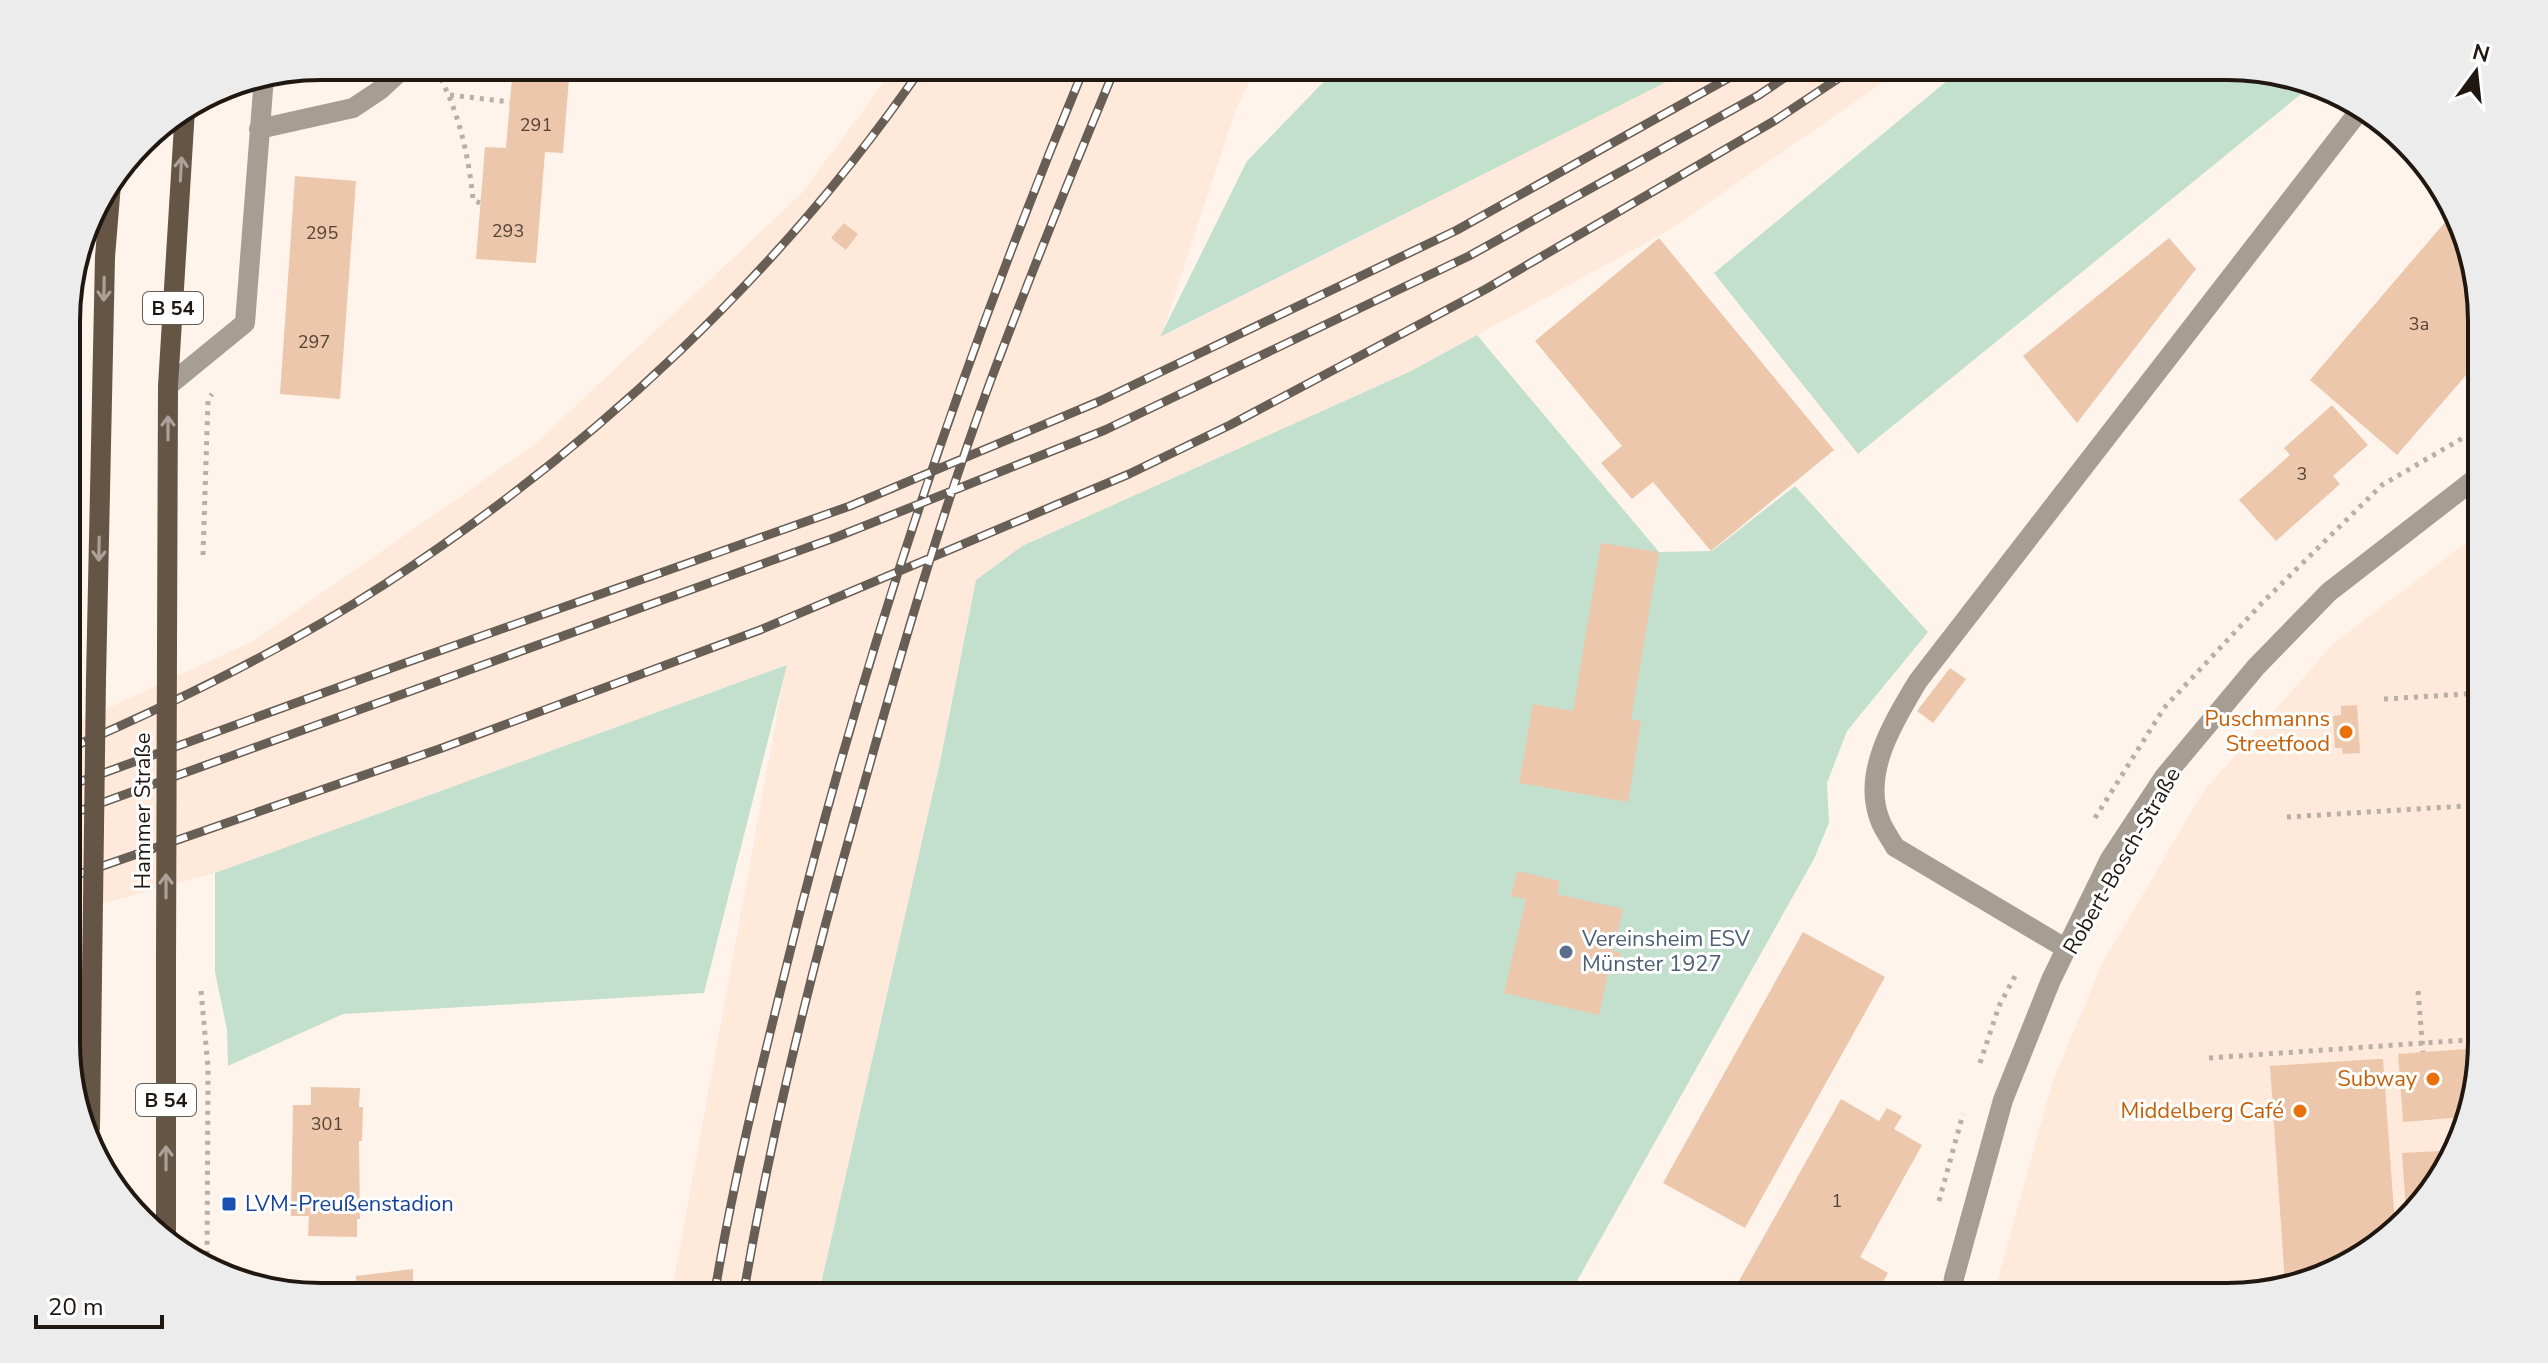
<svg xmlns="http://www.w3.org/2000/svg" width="2548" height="1363" font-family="'Nunito Sans',sans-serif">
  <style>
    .built { fill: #fee9da }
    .green { fill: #c3e0ce }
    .building { fill: #edc7ab }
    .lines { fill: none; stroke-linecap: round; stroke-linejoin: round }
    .path { stroke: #b9afa7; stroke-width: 5; stroke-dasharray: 4 6; stroke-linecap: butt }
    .service { stroke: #a69d93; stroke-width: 20 }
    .minor { stroke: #a69d93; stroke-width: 20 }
    .primary { stroke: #645544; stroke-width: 20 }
    .rail-casing { stroke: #675e56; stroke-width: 9 }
    .rail { stroke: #fff; stroke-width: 6; stroke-dasharray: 18; stroke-linecap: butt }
    .primary-bridge { stroke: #645544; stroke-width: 20 }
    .oneway { stroke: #aaa298 }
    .food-dot { fill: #e8710a; stroke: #fff; stroke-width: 3 }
    .service-dot { fill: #5c6f8a; stroke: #fff; stroke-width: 3 }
    .transit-dot { fill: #1a4fb4; stroke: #fff; stroke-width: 3 }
    .labels { text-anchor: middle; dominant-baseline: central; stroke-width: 6; stroke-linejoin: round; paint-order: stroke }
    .number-label { font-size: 18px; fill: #534337 }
    .shield { fill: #fff; stroke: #635d58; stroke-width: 2 }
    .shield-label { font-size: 20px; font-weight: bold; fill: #201710 }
    .food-label { font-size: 22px; fill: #c56008; stroke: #fff; text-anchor: end }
    .street-label { font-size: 22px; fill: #201710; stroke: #fff }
    .service-label { font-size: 22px; fill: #4e5e75; stroke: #fff; text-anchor: start }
    .transit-label { font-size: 22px; fill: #164399; stroke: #fff; text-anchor: start }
    .rim { fill: none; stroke: #201710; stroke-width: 4 }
  </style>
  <rect width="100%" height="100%" fill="#fef4eb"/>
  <path class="built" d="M896 66H1257L1236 109 1161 337 1698 66H1907L1666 232 1411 371 1022 546 976 580 940 762 818 1297H671L786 665 215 873 68 913 67 727 253 641 534 445 801 194Z
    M2481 531 2482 1043 2456 1155 2368 1254 2244 1296 1993 1297 2052 1083 2102 964 2203 792 2332 645Z"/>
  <path class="green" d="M1337 66H1698L1160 337 1247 161 1334 71Z
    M1965 66H2227L2311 86 1858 454 1714 273Z
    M1477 335 1659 552 1712 551 1795 486 1928 632 1847 731 1827 783 1829 823 1814 859 1568 1297H818L940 762 976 580 1022 546 1411 371Z
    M787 665 704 993 343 1014 228 1066 227 1030 215 972V873Z"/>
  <path class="building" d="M513 66H570L563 153 545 152 536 263 476 259 485 147 506 148Z
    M295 176 356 181 340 399 280 394Z
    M2452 214 2480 288V359L2397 455 2310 380Z
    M844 223 858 234 846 250 831 238Z
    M1659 238 1834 450 1711 551 1653 482 1632 499 1601 463 1622 446 1535 341Z
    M2169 238 2196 269 2077 423 2023 356Z
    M2332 405 2368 445 2333 476 2340 484 2276 541 2239 500 2290 455 2284 448Z
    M1601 543 1659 552 1631 720 1641 721 1628 802 1519 783 1533 704 1573 711Z
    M1950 668 1966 679 1933 723 1917 711Z
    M2357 705 2360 753 2343 754 2342 748H2335L2333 716 2341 715V706Z
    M1517 871 1560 881 1557 894 1623 909 1613 951 1622 953 1617 975 1608 973 1599 1015 1504 993 1526 899 1511 896Z
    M1803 932 1885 977 1745 1228 1663 1183Z
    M2481 1048 2464 1117 2403 1122 2398 1054Z
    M2377 1059H2383L2395 1225 2368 1254 2285 1283 2270 1066Z
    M311 1087 360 1088 359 1107H363L362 1141H359L360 1219H357V1237L308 1236 309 1216H291L293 1105H311Z
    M1841 1099 1879 1121 1887 1108 1902 1116 1894 1129 1922 1145 1860 1257 1888 1273 1874 1297H1730Z
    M2457 1150 2456 1155 2406 1211 2402 1153Z
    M413 1269V1297H356V1276Z"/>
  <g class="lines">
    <path class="path" d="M1346 66 1356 75 1414 77 1447 66
      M436 70C458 108 469 156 473 200L480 203
      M450 95 510 102
      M203 555 208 400 212 394
      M2384 699 2481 693
      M2287 817 2481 805
      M2095 818 2164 708 2262 603 2382 485 2480 428
      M201 991 208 1067 207 1270
      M2418 991 2423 1052
      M2209 1058 2482 1039
      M1980 1063 1999 1006 2015 976
      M1939 1201 1963 1114"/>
    <path class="service" d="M1895 847C1890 838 1883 829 1880 820 1861 772 1895 720 1918 681L2360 110"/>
    <path class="minor" d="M259 129 353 108 380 90 406 66
      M168 386 245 323 264 77
      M1895 847 2065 948
      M1951 1297 1954 1278 2003 1100 2051 980 2110 859 2164 777 2256 667 2329 592 2480 475"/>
    <path class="primary" d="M167 647 168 386 185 109
      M96 679 105 257 111 184
      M90 1128 92 976
      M166 1236V964"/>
    <g class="rail-casing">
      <path id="rail" d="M68 749C177 702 285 649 385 584 595 447 781 273 923 66
        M68 786 408 662 850 506 1100 401 1457 230 1750 66
        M68 815 834 538 1105 430 1469 256 1759 95 1802 66
        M68 878 442 748 760 630 1129 474 1230 425 1486 289 1774 121 1857 66
        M714 1297C732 1186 759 1077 786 968 862 658 962 361 1085 66
        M743 1297C770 1138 809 979 853 824 894 677 936 529 989 385 1029 278 1072 172 1116 66"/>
    </g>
    <use href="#rail" class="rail"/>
    <path class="primary-bridge" d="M166 964 167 647
      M92 976 96 679"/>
  </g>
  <defs><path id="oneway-shaft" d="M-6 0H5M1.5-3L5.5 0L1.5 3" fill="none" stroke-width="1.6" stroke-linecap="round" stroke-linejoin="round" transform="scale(2)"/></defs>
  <g class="oneway">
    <use href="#oneway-shaft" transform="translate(181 169) rotate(-87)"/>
    <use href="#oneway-shaft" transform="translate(104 289) rotate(91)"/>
    <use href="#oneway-shaft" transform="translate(168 428) rotate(-90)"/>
    <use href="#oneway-shaft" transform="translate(99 549) rotate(91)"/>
    <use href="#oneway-shaft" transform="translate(166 886) rotate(-90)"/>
    <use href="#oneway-shaft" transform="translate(166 1158) rotate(-90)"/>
  </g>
  <g class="food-dot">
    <circle cx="2346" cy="732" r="8"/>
    <circle cx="2433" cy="1079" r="8"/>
    <circle cx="2300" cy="1111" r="8"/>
  </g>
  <circle class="service-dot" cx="1566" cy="952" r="8"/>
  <rect class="transit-dot" x="221" y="1196" width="16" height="16" rx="4"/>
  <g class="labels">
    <g class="number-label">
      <text x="536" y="125">291</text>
      <text x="508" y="231">293</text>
      <text x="322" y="233">295</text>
      <text x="2419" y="324">3a</text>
      <text x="314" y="342">297</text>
      <text x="2302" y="474">3</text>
      <text x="327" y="1124">301</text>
      <text x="1837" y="1201">1</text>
    </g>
    <g class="shield">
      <rect x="143" y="292" width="60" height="32" rx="6"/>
      <rect x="136" y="1084" width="60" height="32" rx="6"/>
    </g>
    <g class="shield-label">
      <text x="173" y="308">B 54</text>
      <text x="166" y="1100">B 54</text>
    </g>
    <g class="food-label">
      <text x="2330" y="719">Puschmanns<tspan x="2330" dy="25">Streetfood</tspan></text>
      <text x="2417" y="1079">Subway</text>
      <text x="2284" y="1111">Middelberg Café</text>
    </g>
    <g class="street-label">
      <text transform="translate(143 811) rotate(-90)">Hammer Straße</text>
      <text transform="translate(2122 861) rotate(-60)">Robert-Bosch-Straße</text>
    </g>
    <g class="service-label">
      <text x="1582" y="939">Vereinsheim ESV<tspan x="1582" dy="25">Münster 1927</tspan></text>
    </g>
    <g class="transit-label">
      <text x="245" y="1204">LVM-Preußenstadion</text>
    </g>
  </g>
  <path d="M0 0H2548V1363H0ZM321 80H2227A241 241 0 0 1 2468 321V1042A241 241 0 0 1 2227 1283H321A241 241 0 0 1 80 1042V321A241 241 0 0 1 321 80Z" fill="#edecec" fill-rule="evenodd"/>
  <path class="rim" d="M321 80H2227A241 241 0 0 1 2468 321V1042A241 241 0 0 1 2227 1283H321A241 241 0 0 1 80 1042V321A241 241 0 0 1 321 80Z"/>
  <g transform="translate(2476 72) rotate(15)" stroke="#ffffff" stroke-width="6" paint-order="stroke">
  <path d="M0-6L14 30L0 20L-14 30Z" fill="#201710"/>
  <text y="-12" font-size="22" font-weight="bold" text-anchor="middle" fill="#201710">N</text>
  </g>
  <path d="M36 1315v12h126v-12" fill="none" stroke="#201710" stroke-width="4"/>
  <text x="48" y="1315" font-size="24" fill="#201710" stroke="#ffffff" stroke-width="6" paint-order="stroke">20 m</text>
</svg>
